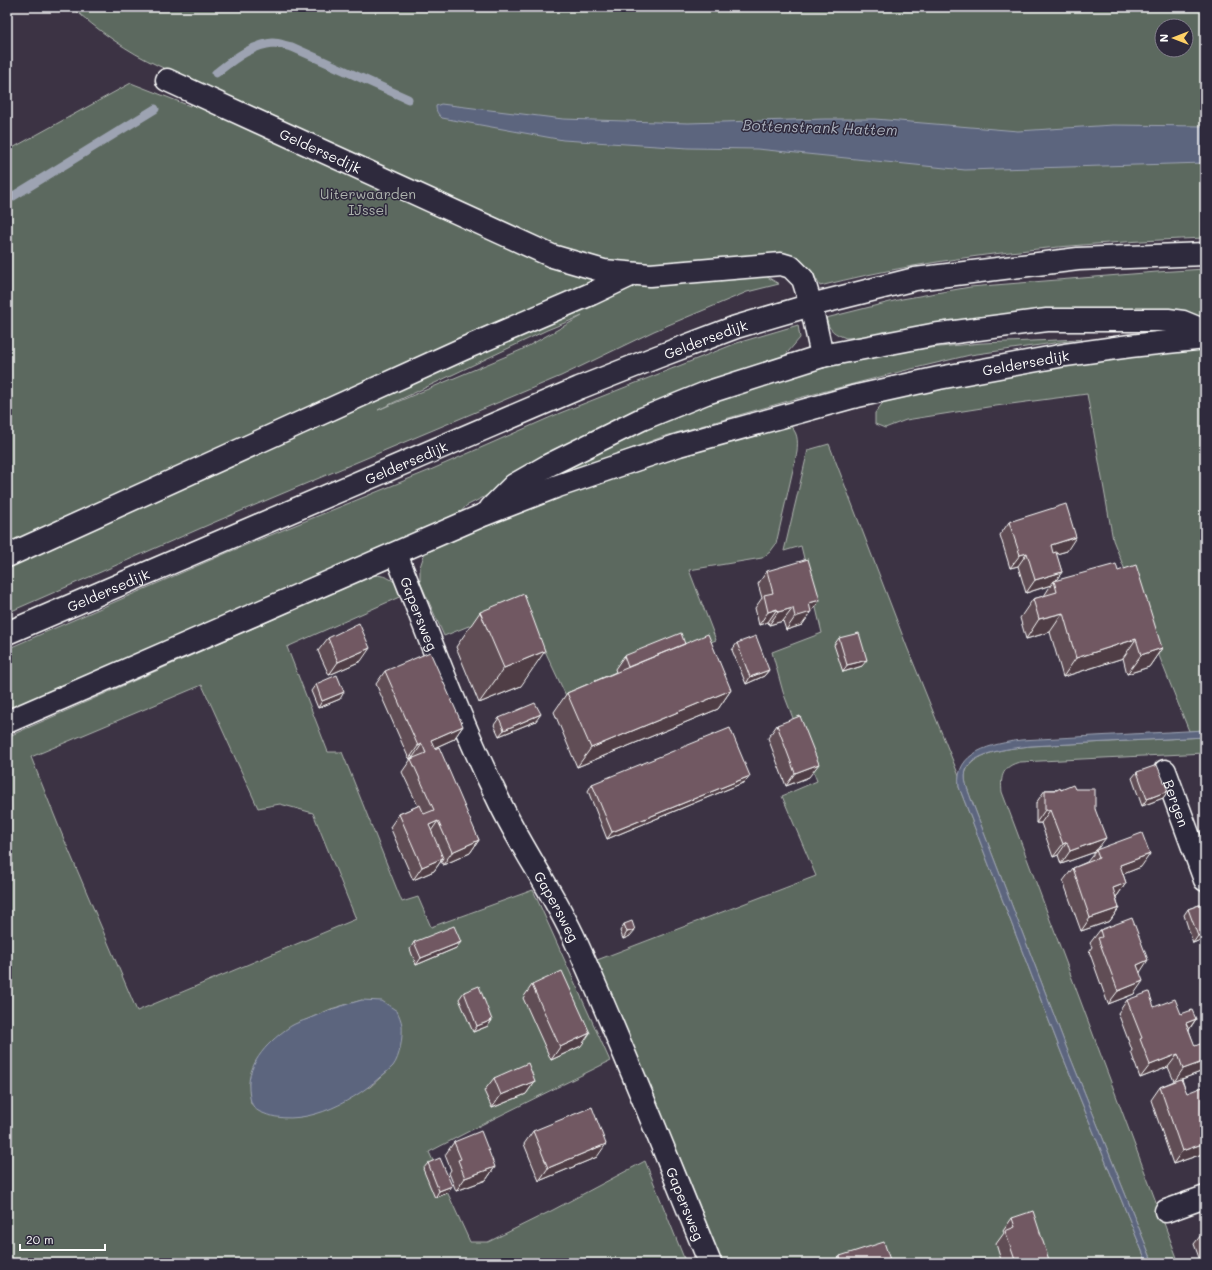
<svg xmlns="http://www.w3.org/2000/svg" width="1212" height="1270" font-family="Mali,sans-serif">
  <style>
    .green { fill: #5c695f; stroke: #aeb4af; fill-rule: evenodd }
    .water { fill: #5b657e; stroke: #9da3b2 }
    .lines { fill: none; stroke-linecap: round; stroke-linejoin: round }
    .stream { stroke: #9da3b2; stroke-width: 9 }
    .minor-casing { stroke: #fff; stroke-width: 25 }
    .secondary-casing { stroke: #fff; stroke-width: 25 }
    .minor { stroke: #2f2a3d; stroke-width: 22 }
    .secondary { stroke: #2f2a3d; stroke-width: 22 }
    .wall { fill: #614d54; stroke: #fff }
    .shaded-wall { fill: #4f3e45; stroke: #fff }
    .building { fill: #715962; stroke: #fff }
    .labels { text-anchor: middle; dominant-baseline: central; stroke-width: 3; stroke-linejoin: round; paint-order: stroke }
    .street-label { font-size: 14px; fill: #fff; stroke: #2f2a3d }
    .park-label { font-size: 14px; fill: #aeb4af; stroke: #2f2a3d }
    .water-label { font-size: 15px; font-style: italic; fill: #adb2be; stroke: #2f2a3d }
  </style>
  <rect width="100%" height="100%" fill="#3c3344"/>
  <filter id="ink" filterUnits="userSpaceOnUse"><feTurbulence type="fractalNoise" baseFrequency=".025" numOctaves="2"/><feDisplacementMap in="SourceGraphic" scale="8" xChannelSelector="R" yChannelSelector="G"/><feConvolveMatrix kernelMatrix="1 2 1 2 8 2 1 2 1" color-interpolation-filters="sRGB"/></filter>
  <g filter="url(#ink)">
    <path class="green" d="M72 7H1205V238C1075 243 946 254 820 286L814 275 805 265 671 284 718 279 764 275 779 284 747 292 654 331 561 376 215 522 7 613V151L131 83 190 106 202 84C188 77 173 73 159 66 128 52 97 30 72 7ZM1162 26H1186V50H1162ZM582 316 521 350 378 410 547 330Z
      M1205 269V317L1158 314 846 338C835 334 828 330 826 318L902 299 970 287 1157 272Z
      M798 325 800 338 782 359 509 481 484 497 466 506 459 514 7 710V649L229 552 428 471 560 413 737 343Z
      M1082 339 970 355 903 371 795 399 662 437 519 491 560 470 688 409 801 370 855 359 919 349 982 343Z
      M1205 348V730L1189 731 1113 540 1087 394 988 407 906 420 885 428 875 424V413L885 400 1044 369 1115 359Z
      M788 424C798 432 798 439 797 452L776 544 770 552 762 558 689 570 716 640 568 700 523 604 444 636 420 582V567L425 552 487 524 581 489 685 454Z
      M829 444 907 647 959 776V787L1061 1052 1147 1263H722L597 960 816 876 782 796 817 781 783 692 772 652 822 633 801 546 784 551 808 450Z
      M373 575C389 575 396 582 406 594L287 647 328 752H342L402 902 418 897 431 927 533 890 610 1061 481 1125 429 1152 470 1242H488L553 1210 645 1161 686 1263H7V737ZM202 685 258 808 280 804 313 813 356 919 137 1011 61 832 31 757ZM362 1000 393 1066 370 1087 251 1104 249 1083 292 1026 331 1009Z
      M1205 737V753L1020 762C1003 766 1000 776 1002 792L1179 1263H1153L1067 1049 971 799C968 790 962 778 967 769 976 751 1014 748 1031 746Z"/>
    <path class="water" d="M441 104 563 119 688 123 825 119H875L1018 131 1113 125 1205 126V163L965 170 757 149 688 148 563 140 442 118C438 114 436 112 436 106Z
      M1205 730V737L1031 746C1014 748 976 751 967 768 962 778 968 790 971 799L1067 1049 1153 1263H1147L1061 1052 959 787C954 751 993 744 1021 740Z
      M362 1000 382 1001 397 1011C399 1015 401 1020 402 1025 403 1037 400 1057 393 1066 389 1070 384 1074 379 1078 350 1104 299 1130 260 1112 250 1107 250 1098 249 1089 247 1062 270 1040 291 1026 296 1023 302 1021 308 1019 326 1011 343 1005 362 1000Z"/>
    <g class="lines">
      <path class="stream" d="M216 73C233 60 251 45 273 43 279 43 286 46 292 47L408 99
        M7 200 155 109"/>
      <g class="minor-casing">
        <g id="minor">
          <path id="s1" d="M167 80 552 256 604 271 650 275 781 264 791 267 803 279 811 305 822 356"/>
          <path d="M491 508 514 485 549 465 642 419 706 393 822 356 932 335 1047 320H1168L1183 322 1205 331"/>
          <path id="s2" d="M396 554C429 636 459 719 498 799 521 848 554 893 576 942 624 1048 666 1156 710 1263"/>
          <path d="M7 556 463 349 591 294 633 274"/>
          <path id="s3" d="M7 722 483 515 555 487 679 445 853 397 939 378 1065 355 1130 346 1205 338"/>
          <path id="s4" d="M1165 771 1205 880"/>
          <path d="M1166 1211 1205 1197"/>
        </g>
      </g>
      <g class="secondary-casing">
        <g id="secondary">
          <path id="s5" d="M7 633 579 388 657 357 736 327 811 305 915 279 1078 259 1205 254"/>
        </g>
      </g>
      <use href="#minor" class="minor"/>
      <use href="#secondary" class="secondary"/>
    </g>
    <path class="wall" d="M1009 522 1067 551 1056 554 1062 572 1055 581 1118 571 1162 648 1149 667 1127 674 1123 658 1063 677 1050 632 1026 639 1020 618 1033 599 1044 596 1051 585 1026 593 1018 566 1010 568 1000 535Z
      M767 571 820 600 802 625 786 630 783 621 769 625 768 622 759 625 755 608 762 598 758 584Z
      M480 612 521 686 479 703 456 647Z
      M328 638 361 661 329 675 318 651Z
      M839 638 862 666 843 672 834 645Z
      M737 643 769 670 764 676 746 684 732 650Z
      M685 644 731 690 718 709 577 767 554 712 567 693 616 672 615 669 624 656Z
      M385 671 463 726 454 739 434 748 479 840 470 853 443 865 441 861 434 871 413 880 390 827 399 814 418 806 402 772 411 759 413 758V757L409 759 376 684Z
      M316 684 340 699 318 708 311 691Z
      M499 718 536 721 499 736 494 725Z
      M777 725 809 777 786 786 768 738Z
      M1137 772 1168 791 1163 798 1142 806 1132 778Z
      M750 776 745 782 607 839 588 791 592 784Z
      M1075 789 1095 809 1097 850 1141 867 1123 874 1126 883 1117 896 1116 897 1119 908 1110 921 1081 931 1063 881 1073 868 1087 862 1095 852 1061 864 1058 855 1053 857 1041 823H1036V803L1045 790Z
      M1205 903V938L1193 943 1184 915 1188 909Z
      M624 924 630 936 623 939 620 931Z
      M1100 930 1140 972 1134 994 1108 1004 1089 951 1092 947 1090 943Z
      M414 942 456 948 416 965 410 949Z
      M532 985 581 1046 551 1060 523 998Z
      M464 992 492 1020 488 1026 473 1032 459 999Z
      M1127 1000 1181 1014 1196 1019 1189 1030 1203 1071 1182 1079 1205 1153 1173 1164 1151 1100 1160 1087 1174 1081 1168 1067 1140 1078 1131 1052 1132 1050 1118 1013Z
      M494 1078 535 1081 526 1094 492 1108 484 1091Z
      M533 1131 597 1157 539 1181 524 1144Z
      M454 1142 495 1167 486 1180 456 1191 449 1173 451 1170 445 1155Z
      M428 1163 447 1193 435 1198 423 1169Z
      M1012 1218 1050 1263H1002L996 1244 1004 1233 1003 1231Z
      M1205 1230V1263H1201L1194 1244 1204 1231Z
      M840 1256 891 1263H835Z"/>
    <path class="shaded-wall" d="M1076 537 1067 551 1042 558 1051 545Z
      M1027 553 1018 566 1010 568 1020 555Z
      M1062 572 1054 583V581L1051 585 1026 593 1035 580Z
      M820 600 802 625 786 630 795 617 809 603Z
      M793 608 783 621 769 625 778 612Z
      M777 609 768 622 759 625 768 612Z
      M1063 613 1050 632 1026 639 1039 619Z
      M1136 639 1123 658 1063 677 1076 658Z
      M370 648 361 661 329 675 338 662Z
      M1162 648 1149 667 1127 674 1141 655Z
      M545 651 521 686 479 703 504 668Z
      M867 660 862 666 843 672 847 665Z
      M769 670 764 676 746 684 750 677Z
      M731 690 718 709 577 767 591 748Z
      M344 692 340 699 318 708 322 701Z
      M541 714 536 721 499 736 504 730Z
      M463 726 454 739 425 752 431 740Z
      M422 744 413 757 409 759 418 746Z
      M819 764 809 777 786 786 795 773Z
      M750 776 745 782 607 839 612 832Z
      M1168 791 1163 798 1142 806 1147 799Z
      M1045 810H1050L1041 823H1036Z
      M438 821 429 834V825Z
      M1106 838 1096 851V850L1095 852 1061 864 1070 851Z
      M479 840 470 853 443 865 452 852Z
      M1067 842 1058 855 1053 857 1063 844Z
      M1150 854 1141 867 1111 879 1120 865Z
      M443 858 434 871 413 880 422 867Z
      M1126 883 1117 896 1104 901 1113 888Z
      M1119 908 1110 921 1081 931 1090 918Z
      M635 930 630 936 623 939 627 932Z
      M1205 933V938L1193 943 1198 936Z
      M461 942 456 948 416 965 421 958Z
      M1148 960 1139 974 1137 965Z
      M1143 981 1134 994 1108 1004 1118 991Z
      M1196 1019 1187 1032 1186 1023Z
      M492 1020 488 1026 473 1032 477 1026Z
      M590 1033 581 1046 551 1060 560 1047Z
      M1178 1054 1168 1067 1140 1078 1150 1065Z
      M1205 1061V1068L1203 1071 1174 1082 1183 1069Z
      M535 1081 526 1094 492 1108 501 1095Z
      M1205 1143V1153L1173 1164 1182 1151Z
      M606 1144 597 1157 539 1181 548 1168Z
      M495 1167 486 1180 456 1191 465 1178Z
      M452 1186 447 1193 435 1198 439 1191Z"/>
    <path class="building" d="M1066 504 1076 537 1051 545 1053 553 1056 552 1062 572 1035 580 1027 553 1020 555 1009 522Z
      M808 559 820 600 809 603 811 612 795 617 793 608 778 612 777 609 768 612 764 595 773 593 767 571Z
      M1116 564 1118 571 1136 565 1162 648 1141 655 1136 639 1076 658 1063 613 1039 619 1033 599 1057 592 1054 581Z
      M524 594 545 651 504 668 480 612Z
      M359 623 370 648 338 662 328 638Z
      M681 633 685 644 628 667 624 656Z
      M859 633 867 660 847 665 839 638Z
      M708 634 731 690 591 748 567 693Z
      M756 636 769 670 750 677 737 643Z
      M430 652 463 726 431 740 435 749 439 747 479 840 452 852 438 821 429 825 443 858 422 867 399 814 420 805 424 814 434 810 411 759 426 753 422 744 418 746 385 671Z
      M337 675 344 692 322 701 316 684Z
      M535 703 541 714 504 730 499 718Z
      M800 716 819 764 795 773 777 725Z
      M730 728 750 776 612 832 592 784Z
      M1157 765 1168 791 1147 799 1137 772Z
      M1073 785 1075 789H1095V809L1106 838 1070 851 1067 842 1063 844 1050 810H1045V790H1057L1060 788 1061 790Z
      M1142 833 1150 854 1120 865 1126 883 1113 888 1119 908 1090 918 1073 868 1099 858 1096 850Z
      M1205 903V933L1198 936 1188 909Z
      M1132 918 1148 960 1137 965 1143 981 1118 991 1098 938 1102 937 1100 930Z
      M632 921 635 930 627 932 624 924Z
      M454 926 461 942 421 958 414 942Z
      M562 971 590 1033 560 1047 532 985Z
      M479 986 492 1020 477 1026 464 992Z
      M1149 992 1154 1007 1175 999 1181 1014 1192 1010 1196 1019 1186 1023 1195 1046 1205 1042V1061L1183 1069 1178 1054 1150 1065 1140 1039 1142 1038 1127 1000Z
      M528 1063 535 1081 501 1095 494 1078Z
      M1181 1079 1187 1093 1205 1086V1143L1182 1151 1160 1087Z
      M592 1107 606 1144 548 1168 533 1131Z
      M481 1131 495 1167 465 1178 458 1160 461 1159 454 1142Z
      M440 1158 452 1186 439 1191 428 1163Z
      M1033 1211 1050 1263H1016L1005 1231 1015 1227 1012 1218Z
      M884 1242 891 1263H842L840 1256Z"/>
  </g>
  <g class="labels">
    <g class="street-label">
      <text stroke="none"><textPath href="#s1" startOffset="169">Geldersedijk</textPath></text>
      <text stroke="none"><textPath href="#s5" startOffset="758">Geldersedijk</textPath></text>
      <text stroke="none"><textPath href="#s3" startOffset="1084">Geldersedijk</textPath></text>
      <text stroke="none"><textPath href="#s5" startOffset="434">Geldersedijk</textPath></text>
      <text stroke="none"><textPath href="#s5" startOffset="110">Geldersedijk</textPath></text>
      <text stroke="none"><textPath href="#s2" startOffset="64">Gapersweg</textPath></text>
      <text stroke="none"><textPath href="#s4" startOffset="34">Bergen</textPath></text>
      <text stroke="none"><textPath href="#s2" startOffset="388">Gapersweg</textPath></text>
      <text stroke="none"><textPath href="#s2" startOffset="712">Gapersweg</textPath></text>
    </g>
    <g class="park-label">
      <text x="368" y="193">Uiterwaarden<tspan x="368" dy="16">IJssel</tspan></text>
    </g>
    <g class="water-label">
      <text transform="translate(820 127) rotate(2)">Bottenstrank Hattem</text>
    </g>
  </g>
  <rect width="1212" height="1270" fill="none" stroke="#2f2a3d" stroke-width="24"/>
  <rect x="12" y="12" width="1188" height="1246" fill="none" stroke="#fff" stroke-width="1.5" filter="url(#ink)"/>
  <g transform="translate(1174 38) rotate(270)"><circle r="19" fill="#2f2a3d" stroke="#827f8b"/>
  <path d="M0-3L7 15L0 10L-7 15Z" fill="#ffd166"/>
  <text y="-6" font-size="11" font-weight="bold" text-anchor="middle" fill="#ffffff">N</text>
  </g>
  <path d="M20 1244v6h85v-6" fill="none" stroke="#ffffff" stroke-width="2"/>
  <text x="26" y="1244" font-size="12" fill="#ffffff" stroke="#2f2a3d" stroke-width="3" paint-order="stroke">20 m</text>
</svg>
